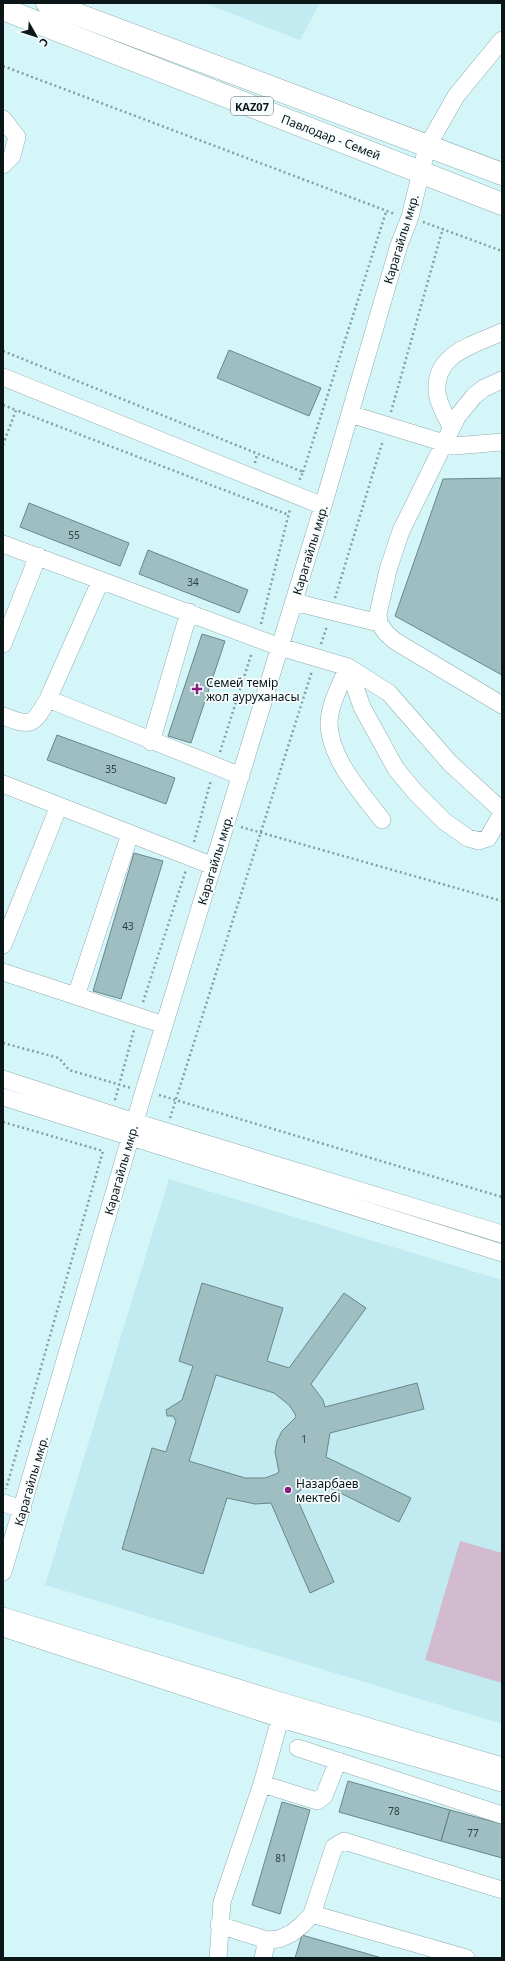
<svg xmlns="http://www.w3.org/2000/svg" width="505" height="1961" font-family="'Noto Sans',sans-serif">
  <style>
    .built { fill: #c1ebf0 }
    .green { fill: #d2bacf }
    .building { fill: #9ebec1; stroke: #69878b; fill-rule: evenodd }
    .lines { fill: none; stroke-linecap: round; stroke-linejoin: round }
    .minor-casing { stroke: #8eacb0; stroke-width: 18 }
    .highway-casing { stroke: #8eacb0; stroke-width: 23 }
    .path { stroke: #859ea0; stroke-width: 2.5; stroke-dasharray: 2 3; stroke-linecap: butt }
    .minor { stroke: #fff; stroke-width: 17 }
    .highway { stroke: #fff; stroke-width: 22 }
    .poi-dot { fill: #881d83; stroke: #f7fdfe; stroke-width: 1.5 }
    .labels { text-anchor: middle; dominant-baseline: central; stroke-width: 3.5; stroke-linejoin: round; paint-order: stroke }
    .number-label { font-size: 10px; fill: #2f4042 }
    .shield { fill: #f7fdfe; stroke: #515b5c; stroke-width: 1 }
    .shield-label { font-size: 11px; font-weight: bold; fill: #0a1617 }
    .street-label { font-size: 12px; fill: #0a1617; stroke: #f7fdfe }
    .poi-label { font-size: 12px; fill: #0a1617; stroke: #f7fdfe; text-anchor: start }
  </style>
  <rect width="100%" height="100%" fill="#d5f6f9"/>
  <path class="built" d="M204 3H320L300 40Z
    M169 1179 502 1280V1724L45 1585Z"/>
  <path class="green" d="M460 1541 502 1553V1683L425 1660Z"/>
  <path class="building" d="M229 350 321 388 309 416 217 378Z
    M502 478V675L395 616 443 479Z
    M29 503 129 543 120 566 20 527Z
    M148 550 248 590 239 613 139 574Z
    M202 634 225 641 191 743 168 736Z
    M57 735 175 778 166 804 47 760Z
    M134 853 163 861 121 999 93 991Z
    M202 1283 283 1308 267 1361 289 1368 344 1293 366 1308 311 1384 323 1400 325 1407 417 1383 424 1409 330 1433 326 1457 411 1498 399 1522 312 1479 307 1486 295 1494 334 1582 310 1593 271 1503 255 1504 227 1498 203 1574 122 1549 152 1448 166 1452 176 1421 173 1416H167L166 1410 182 1400 193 1366 179 1361ZM216 1375 274 1393 289 1405 295 1414 296 1417 282 1431 277 1441 275 1452 279 1472 276 1474 265 1478H245L189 1461Z
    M348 1781 450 1810 441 1841 339 1812Z
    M282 1802 310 1810 280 1914 252 1905Z
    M450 1810 502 1824V1858L441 1841Z
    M302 1935 382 1958H295Z"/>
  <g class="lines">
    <g class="minor-casing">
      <path id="minor" d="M3 119 17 137 12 156 3 165
        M3 377 323 506
        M502 380 484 388 474 396 457 417 401 531 388 570 378 614 379 623 386 633 395 641 502 705
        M350 414 454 446 502 442
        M451 427C446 416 438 404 437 392 434 353 474 345 502 332
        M3 544 280 647 348 667 389 693 450 763 500 809 501 815 488 838 479 841 468 838 444 821 416 793 396 769 362 707 348 667
        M294 602 379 623
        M3 644 38 556
        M348 667C341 684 330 703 329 722 329 759 362 793 382 820
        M48 699 241 776
        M3 716C31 727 33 726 48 699L101 580
        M151 742 189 612
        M3 784 213 866
        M3 945 59 806
        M3 972 164 1025
        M76 996 130 834
        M3 1079 135 1122 502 1234
        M3 1097 502 1253
        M3 1503 23 1509
        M3 1572 144 1091 323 506 399 245 410 217 427 147 456 96 502 40
        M3 1616 284 1702 502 1766
        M3 1628 281 1719 502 1783
        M298 1748 502 1815
        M262 1784 317 1801 324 1796 338 1761
        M312 1914 466 1958
        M219 1925 267 1940 279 1939 292 1933 303 1924 312 1914 334 1847 344 1841 502 1890
        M218 1958 222 1902 262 1784 283 1708
        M263 1958 267 1940"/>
    </g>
    <g class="highway-casing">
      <path id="highway" d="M47 3 502 174
        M3 9 502 204"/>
    </g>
    <path class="path" d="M3 66 395 214
      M423 222 502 251
      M3 351 303 472 299 481
      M3 405 16 410
      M391 412 443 228
      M3 445 16 410 289 515
      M255 463 257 454
      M303 472 386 212
      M335 598 383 440
      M261 624 290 509
      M321 644 327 626
      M220 752 252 652
      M241 827 502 901
      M194 842 211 780
      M143 1002 186 870
      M3 1043 59 1058 69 1070 131 1088
      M159 1095 502 1197
      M115 1100 134 1030
      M170 1118 312 671
      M3 1122 103 1151 6 1489"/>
    <use href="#minor" class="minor"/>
    <use href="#highway" class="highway"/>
  </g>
  <g class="poi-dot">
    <path d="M195 683h4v4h4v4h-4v4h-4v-4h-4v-4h4z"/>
    <circle cx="288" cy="1490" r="4"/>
  </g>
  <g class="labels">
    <g class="number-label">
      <text x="74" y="535">55</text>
      <text x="193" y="582">34</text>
      <text x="111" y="769">35</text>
      <text x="128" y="926">43</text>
      <text x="304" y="1439">1</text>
      <text x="394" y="1811">78</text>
      <text x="473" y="1833">77</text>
      <text x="281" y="1858">81</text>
    </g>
    <rect class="shield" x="231" y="97" width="42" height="18" rx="3"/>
    <g class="shield-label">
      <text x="252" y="106">KAZ07</text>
    </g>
    <g class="street-label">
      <text transform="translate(331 137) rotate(21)">Павлодар - Семей</text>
      <text transform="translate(401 239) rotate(-73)">Карагайлы мкр.</text>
      <text transform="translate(310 550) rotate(-73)">Карагайлы мкр.</text>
      <text transform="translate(215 860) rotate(-73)">Карагайлы мкр.</text>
      <text transform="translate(121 1170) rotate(-74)">Карагайлы мкр.</text>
      <text transform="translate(31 1481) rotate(-74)">Карагайлы мкр.</text>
    </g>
    <g class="poi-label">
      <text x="206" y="682">Семей темір<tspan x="206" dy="14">жол ауруханасы</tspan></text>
      <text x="296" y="1483">Назарбаев<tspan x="296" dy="14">мектебі</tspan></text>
    </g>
  </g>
  <rect width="505" height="1961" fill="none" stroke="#0a1617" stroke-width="8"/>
  <g transform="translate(36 36) rotate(129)" stroke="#f7fdfe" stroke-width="3" paint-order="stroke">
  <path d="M0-3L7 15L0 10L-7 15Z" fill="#0a1617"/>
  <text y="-6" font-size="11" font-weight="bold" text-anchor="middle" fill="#0a1617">С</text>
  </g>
</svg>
